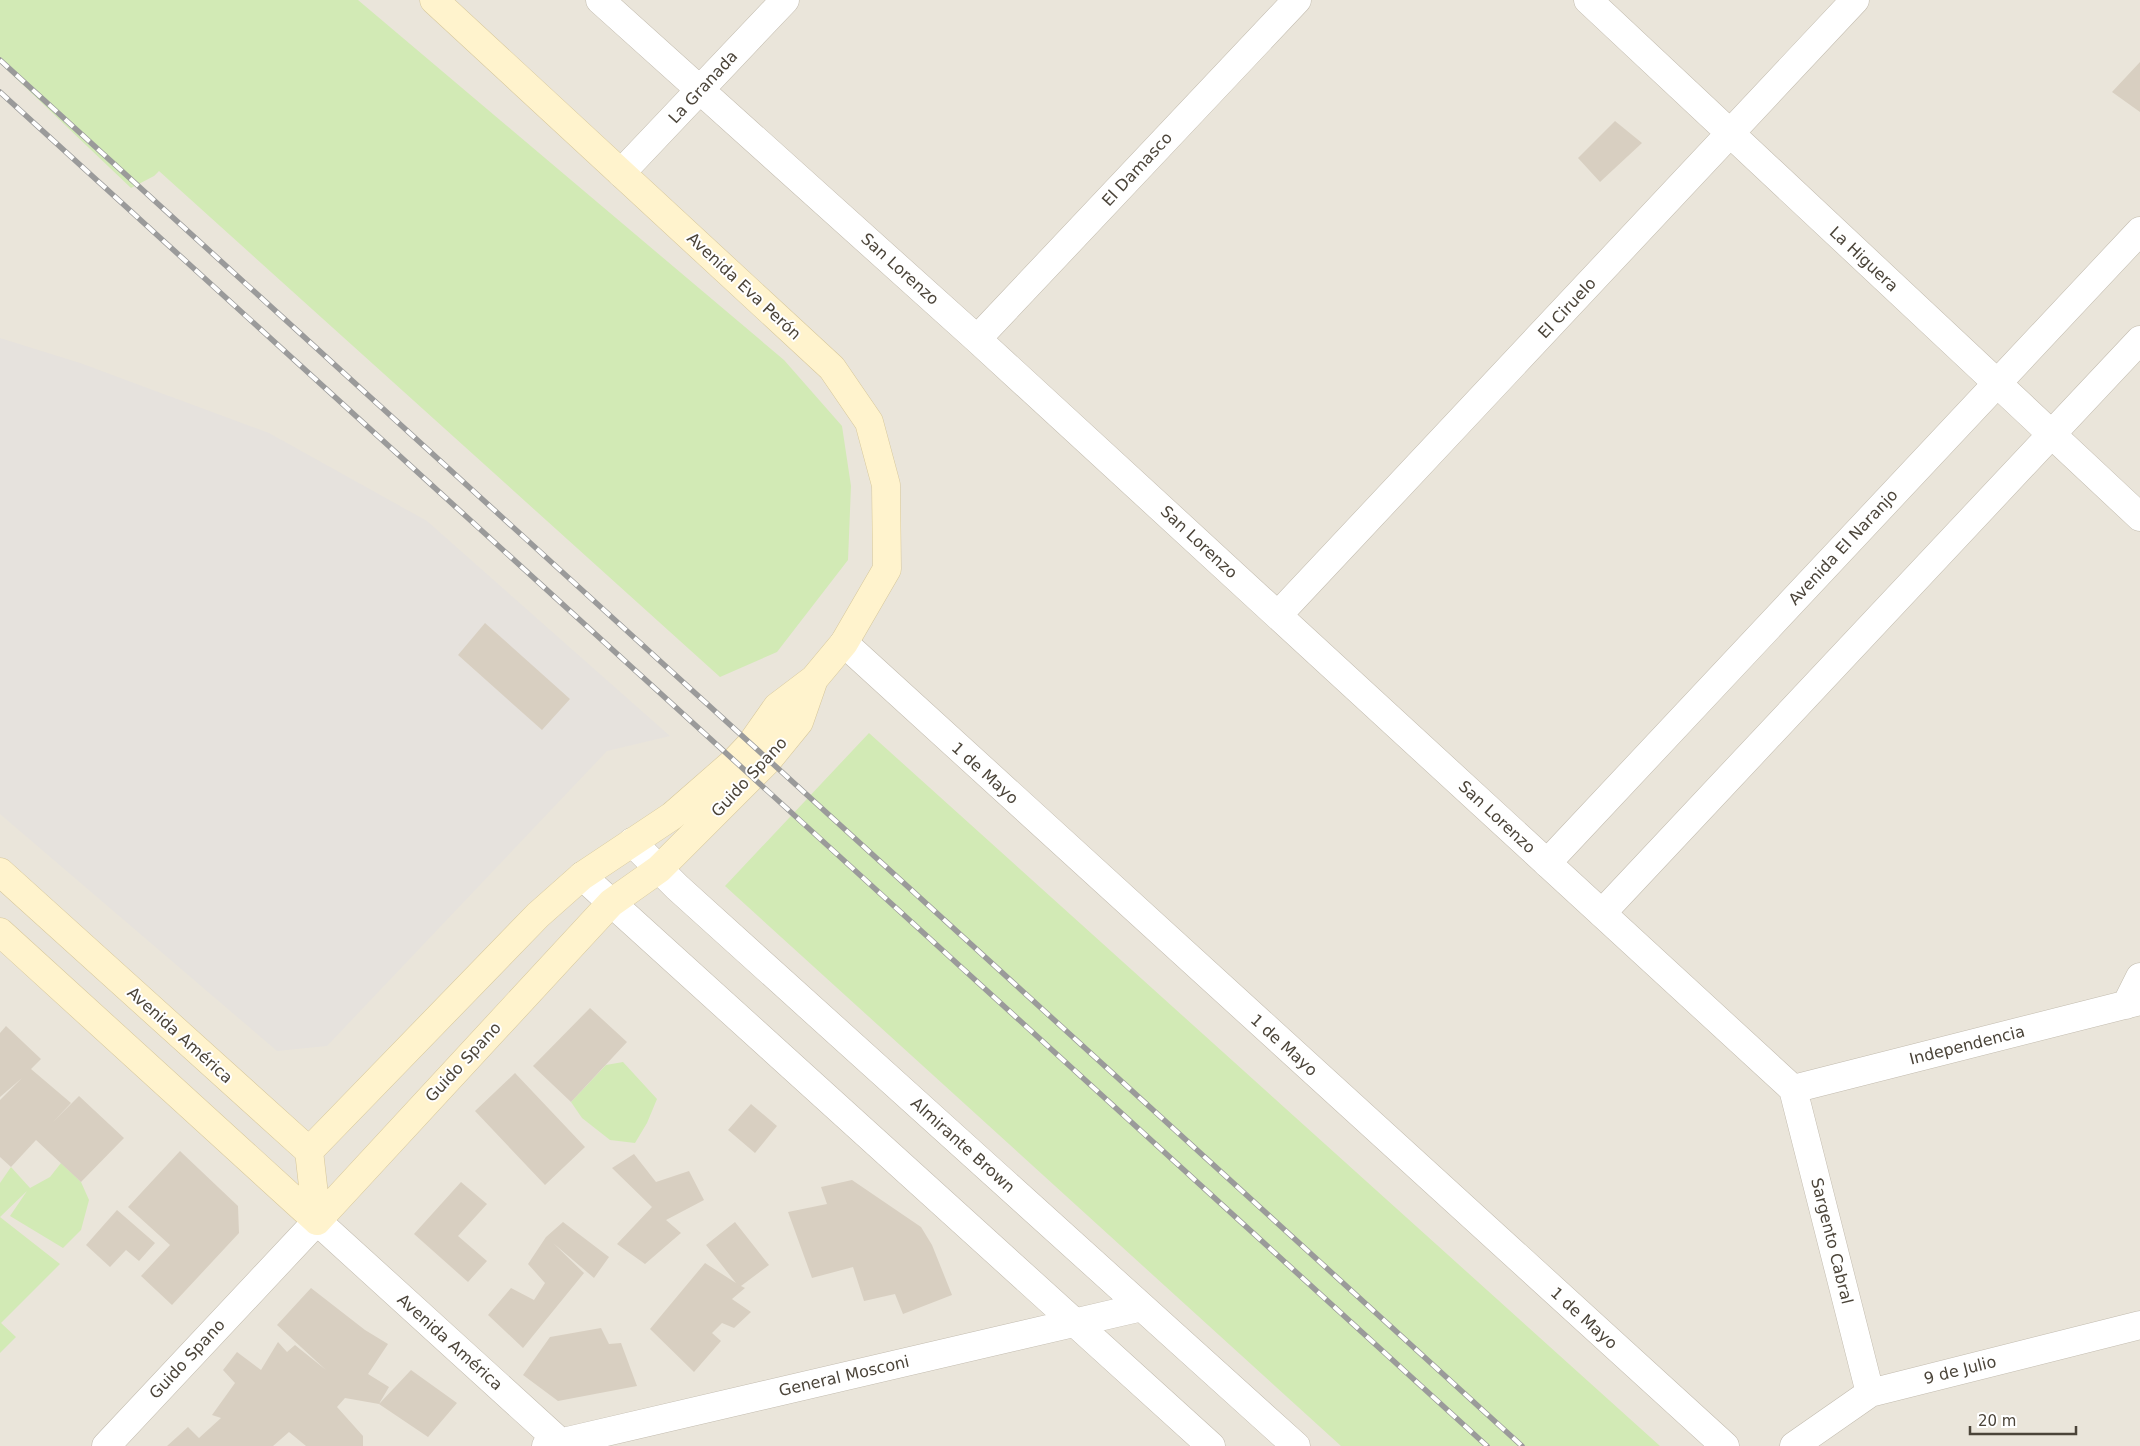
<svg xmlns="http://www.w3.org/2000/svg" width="2140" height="1446" font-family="'DejaVu Sans',sans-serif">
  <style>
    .residential { fill: #eae5da }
    .industrial { fill: #e6e2dd }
    .green { fill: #d2eab5 }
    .building { fill: #d8cfc1 }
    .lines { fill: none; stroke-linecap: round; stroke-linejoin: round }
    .minor-casing { stroke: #c2bbae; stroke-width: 29 }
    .tertiary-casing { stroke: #c2bbae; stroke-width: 29 }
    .secondary-casing { stroke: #d6c79b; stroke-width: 29 }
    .minor { stroke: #fff; stroke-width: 28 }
    .tertiary { stroke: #fff; stroke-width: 28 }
    .secondary { stroke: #fff3cd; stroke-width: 28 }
    .rail-casing { stroke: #9a9a9a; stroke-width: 5.5 }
    .rail { stroke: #fff; stroke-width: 4; stroke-dasharray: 11; stroke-linecap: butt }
    .labels { text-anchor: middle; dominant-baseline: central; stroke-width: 4; stroke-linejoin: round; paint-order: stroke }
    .street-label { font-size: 16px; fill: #4b4439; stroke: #fff }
  </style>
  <rect width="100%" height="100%" fill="#f6f3ec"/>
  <path class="residential" d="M0 0H2140V1446H0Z"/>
  <path class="industrial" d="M0 338 80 363 269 433 427 521 670 736 607 751 327 1046 277 1051 0 814Z"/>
  <path class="green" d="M0 0H358L784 360 842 426 851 486 848 560 777 652 720 677 159 171 154 176 131 188 0 63Z
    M869 733 1660 1446H1341L725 886Z
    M623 1062 657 1099 647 1123 635 1143 610 1140 582 1118 571 1102 606 1065Z
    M61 1163 81 1182 89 1200 81 1230 63 1248 10 1216 27 1191 0 1217 60 1264 1 1323 16 1337 0 1353V1183L11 1167 30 1188 50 1177Z"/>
  <path class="building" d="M2140 62V112L2112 92Z
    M1615 121 1642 143 1600 182 1578 158Z
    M485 623 570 699 542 730 458 655Z
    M590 1008 627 1042 571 1102 533 1066Z
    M6 1026 41 1059 31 1069 71 1103 53 1122 79 1096 124 1138 81 1182 36 1140 11 1167 0 1157V1100L22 1078 0 1097V1033Z
    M515 1073 585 1147 545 1185 475 1111Z
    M751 1104 777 1126 755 1153 728 1130Z
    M180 1151 238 1206 239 1233 172 1305 141 1276 170 1245 128 1207Z
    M634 1154 656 1182 689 1171 704 1200 666 1220 681 1233 645 1264 617 1244 652 1207 612 1168Z
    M852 1180 921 1227 932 1245 952 1295 903 1314 895 1294 864 1301 853 1267 812 1278 788 1212 827 1204 821 1187Z
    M461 1182 487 1204 458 1236 487 1261 468 1282 414 1234Z
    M117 1210 155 1243 139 1261 126 1250 110 1267 86 1245Z
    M563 1222 609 1257 594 1278 553 1243 584 1273 523 1348 488 1315 511 1288 534 1300 545 1283 528 1264 546 1237Z
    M735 1222 769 1265 741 1286 745 1288 732 1299 751 1312 734 1328 722 1323 712 1333 721 1341 694 1372 650 1329 705 1263 736 1283 706 1245Z
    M311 1288 365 1330 388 1344 368 1374 389 1387 379 1404 411 1370 457 1403 428 1437 379 1404 345 1398 337 1407 363 1436V1446H306L289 1432 273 1446H167L188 1427 199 1438 221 1418 212 1415 235 1383 223 1370 237 1352 261 1370 278 1342 287 1352 295 1345 326 1370 277 1325Z
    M601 1328 609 1344 621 1343 637 1386 558 1401 523 1375 550 1337Z"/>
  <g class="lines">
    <g class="minor-casing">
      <path id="minor" d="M600 0 977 339 1793 1089
        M1588 0 2140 517
        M621 173 785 0
        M977 339 1297 0
        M1278 615 1855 0
        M844 643 1725 1446
        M632 842 677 887 1296 1446
        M582 876 1211 1446
        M2126 1005 2140 977
        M1793 1089 2140 1001
        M1793 1089 1870 1393
        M106 1446 317 1221 560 1442
        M546 1446 1142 1307
        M1794 1446 1870 1393 2140 1325"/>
    </g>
    <g class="tertiary-casing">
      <path id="tertiary" d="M1547 863 2140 231
        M1602 913 2140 340"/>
    </g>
    <g class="secondary-casing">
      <path id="secondary" d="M0 872 309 1151 317 1221
        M0 932 317 1221
        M309 1151 538 915 582 876 672 816 735 761 751 744 777 707 814 679 844 643 887 569 886 485 869 422 832 368 434 0
        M317 1221 611 903 659 869 768 760 799 722 814 679"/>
    </g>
    <use href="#minor" class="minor"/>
    <use href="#tertiary" class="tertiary"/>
    <use href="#secondary" class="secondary"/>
    <g class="rail-casing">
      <path id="rail" d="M0 60 1522 1446
        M0 92 1487 1446"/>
    </g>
    <use href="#rail" class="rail"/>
  </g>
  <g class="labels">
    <g class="street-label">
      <text transform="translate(703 87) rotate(-47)">La Granada</text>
      <text transform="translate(1137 169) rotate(-47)">El Damasco</text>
      <text transform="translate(1864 259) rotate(43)">La Higuera</text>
      <text transform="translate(900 269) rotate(42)">San Lorenzo</text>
      <text transform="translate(744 286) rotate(43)">Avenida Eva Perón</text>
      <text transform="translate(1567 308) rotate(-47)">El Ciruelo</text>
      <text transform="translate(1199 542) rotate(43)">San Lorenzo</text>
      <text transform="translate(1843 547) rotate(-47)">Avenida El Naranjo</text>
      <text transform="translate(985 773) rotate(42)">1 de Mayo</text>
      <text transform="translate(749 777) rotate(-47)">Guido Spano</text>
      <text transform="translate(1497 817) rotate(43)">San Lorenzo</text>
      <text transform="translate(180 1035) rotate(42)">Avenida América</text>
      <text transform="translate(1284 1045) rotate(42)">1 de Mayo</text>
      <text transform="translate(1967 1045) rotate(-14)">Independencia</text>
      <text transform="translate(463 1062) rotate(-47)">Guido Spano</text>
      <text transform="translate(963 1145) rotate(42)">Almirante Brown</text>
      <text transform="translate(1832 1241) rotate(76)">Sargento Cabral</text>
      <text transform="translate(1584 1318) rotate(42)">1 de Mayo</text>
      <text transform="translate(450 1342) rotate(42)">Avenida América</text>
      <text transform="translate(187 1359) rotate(-47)">Guido Spano</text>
      <text transform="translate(1960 1370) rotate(-14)">9 de Julio</text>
      <text transform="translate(844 1376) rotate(-13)">General Mosconi</text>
    </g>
  </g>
  <path d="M1970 1426v8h106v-8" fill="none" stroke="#4b4439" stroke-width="2.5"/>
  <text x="1978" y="1426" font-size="15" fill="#4b4439" stroke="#ffffff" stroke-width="4" paint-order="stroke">20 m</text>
</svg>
